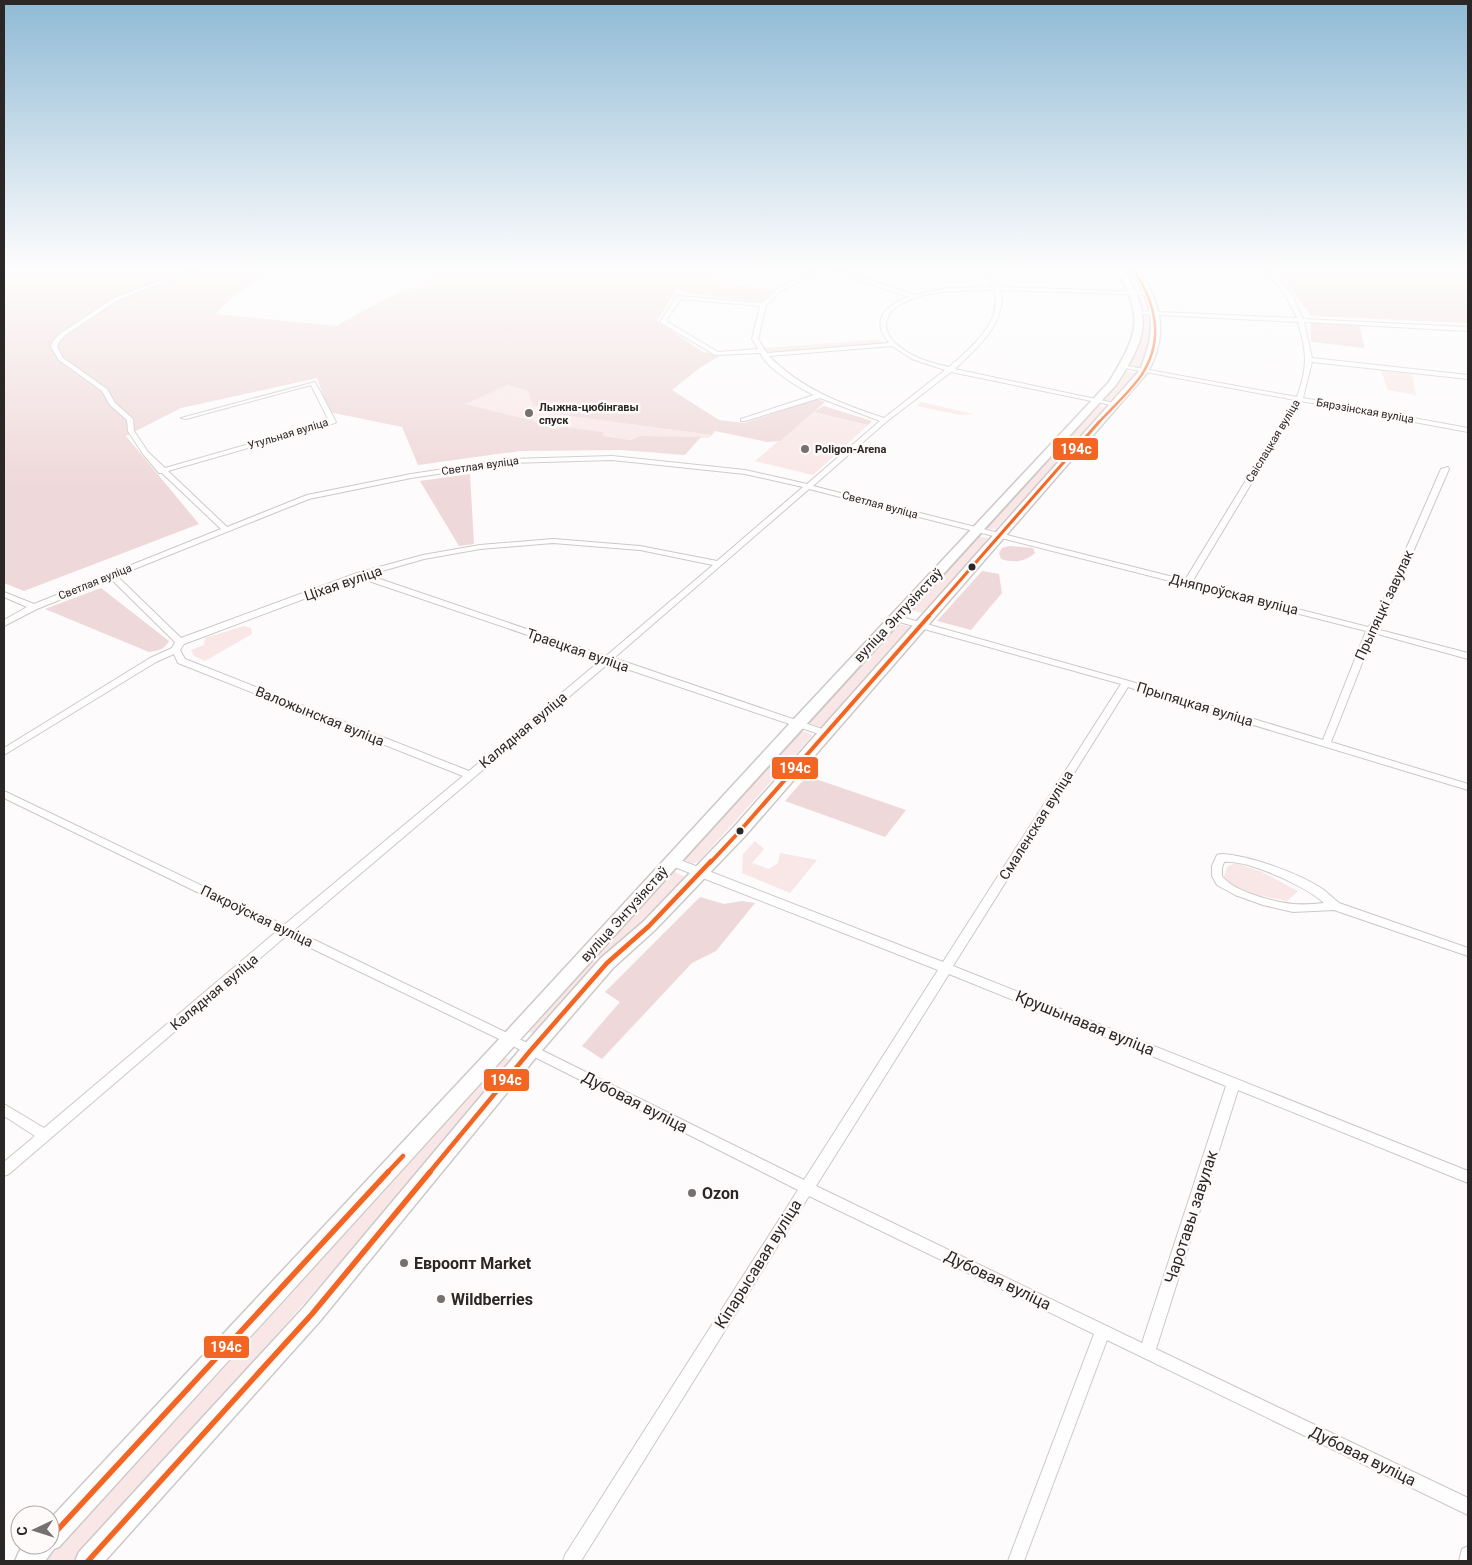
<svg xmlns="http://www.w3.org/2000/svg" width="1472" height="1565" font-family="Roboto,sans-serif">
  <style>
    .green { fill: #f9e6e6 }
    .forest { fill: #efd8d9 }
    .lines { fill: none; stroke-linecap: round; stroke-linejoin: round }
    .street-casing { stroke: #ccc8c8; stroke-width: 2 }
    .secondary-casing { stroke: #ccc8c8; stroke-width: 3 }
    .street { fill: #fffefe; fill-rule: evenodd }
    .secondary { fill: #fffefe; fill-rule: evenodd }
    .bus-1-far4-casing { stroke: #fefafa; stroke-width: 5 }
    .bus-1-far3-casing { stroke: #fefafa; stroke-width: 6 }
    .bus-1-far2-casing { stroke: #fefafa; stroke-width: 8 }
    .bus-1-far1-casing { stroke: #fefafa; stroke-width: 8 }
    .bus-1-casing { stroke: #fefafa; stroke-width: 9 }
    .bus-1-far4 { stroke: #f26522; stroke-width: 2.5 }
    .bus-1-far3 { stroke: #f26522; stroke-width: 3 }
    .bus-1-far2 { stroke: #f26522; stroke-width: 4 }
    .bus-1-far1 { stroke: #f26522; stroke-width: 4.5 }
    .bus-1 { stroke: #f26522; stroke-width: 5.5 }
    .poi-dot { fill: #757171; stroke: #fefafa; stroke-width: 2 }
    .bus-dot { fill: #2c2727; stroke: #fefafa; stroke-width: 2 }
    .labels { text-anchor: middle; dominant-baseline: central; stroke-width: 5; stroke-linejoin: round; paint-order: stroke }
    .far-poi-label { font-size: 11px; font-weight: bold; fill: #2c2727; stroke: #fefafa; text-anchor: start }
    .far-street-label { font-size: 11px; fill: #2c2727; stroke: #fefafa }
    .street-label { font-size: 14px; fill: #2c2727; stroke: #fefafa }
    .near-street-label { font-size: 16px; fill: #2c2727; stroke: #fefafa }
    .near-poi-label { font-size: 16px; font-weight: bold; fill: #2c2727; stroke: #fefafa; text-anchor: start }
    .line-badge { stroke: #fefafa; stroke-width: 2 }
    .badge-label { font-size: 14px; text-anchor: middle; font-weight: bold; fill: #fff }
  </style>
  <rect width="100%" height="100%" fill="#fdfbfb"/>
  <path class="green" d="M1144 315 1152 316C1153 337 1148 350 1140 369L1129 367C1139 350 1143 334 1144 315Z
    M870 340H880L882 343 776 353 765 351 764 348Z
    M1126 371 1138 373 1112 402 1103 401Z
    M1381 371 1412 374 1416 395 1388 390Z
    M508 385 528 391 569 416 712 435 709 438 641 436 631 440 603 436 602 432 566 427 553 429 531 420 464 404Z
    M921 402 973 414 959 415 917 406Z
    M1097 405 1108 408 996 529H989L986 526Z
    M811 412 868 425 813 475 755 461Z
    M978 536 989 539 922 613 910 610Z
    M898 624 911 627 821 727 807 722Z
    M244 626 251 628 252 634 205 661 194 656 191 650 204 645 205 638Z
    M799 730 813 735 699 861 692 864 684 859Z
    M755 841 764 849 752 863 769 869 778 863 780 853 817 860 790 893 742 873 743 854Z
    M1235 863 1262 872 1298 891 1287 901C1270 897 1233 893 1224 877L1227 867Z
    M675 872 685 877V883L618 945 536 1032 530 1033 528 1028 670 874Z
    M504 1057 510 1060 509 1063C369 1234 221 1397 73 1561H46L251 1338 420 1148Z"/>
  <path class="forest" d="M4 269H285C261 274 231 296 216 314L336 326 385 299 453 269H739L710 279 715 282 772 290 763 302 691 294 677 289 657 321 703 352 721 355 701 367 672 390 719 420 745 423 816 399 825 402 780 441 767 442 715 431 712 435 569 416 533 405 528 391 508 385 465 404 531 420 553 429 566 427 603 432V436L631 440 641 436 701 437 685 455 621 450 520 451 418 465 402 427 329 412 317 378 181 408 126 436 199 524 24 591 4 583Z
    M1276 269H1468V323L1311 316Z
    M1310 322 1359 325 1365 348 1311 342Z
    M824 406 872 421 868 425 813 412Z
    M470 474 474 544 459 546 420 481Z
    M1010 546 1033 548 1035 553C1025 562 1013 563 1001 559L999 553 1002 548Z
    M982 571 999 574 1002 593 971 630 937 621Z
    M101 588 169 641C165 649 158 651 149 652L45 609Z
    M807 776 906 810 885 837 785 801Z
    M700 897 724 904 742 901 755 903 716 951 692 963 602 1059 582 1046 620 1002 605 992Z"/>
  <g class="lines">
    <g class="street-casing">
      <path id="street" d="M203 269H213L151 287 116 301 64 336 59 342 57 347 63 358 107 389 115 403 133 419 134 431 148 452 165 468 329 421 311 385 186 419 181 418 315 382 336 422 335 423 168 471 227 527 307 495 411 474 510 459 612 456 745 470 807 484 880 421 820 398 745 421H741V419L814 395C799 388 766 368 760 353L715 355 661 323 660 322 677 296 762 303 777 289 817 269H824L781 291 766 306 758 339 767 353 889 343C870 319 885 307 908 297L829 269H838L914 295 947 288 993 287 983 269H989L998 287 1151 292V294L1149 295 1000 290C1009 321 975 350 955 369L1114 403 1117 405 1116 406 951 372 886 422 813 486 1185 580 1295 400 1119 367 1122 365 1297 397C1308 365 1307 354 1298 322L1139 314 1136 312 1137 311 1297 318 1285 294 1263 269H1269L1291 293 1303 319 1468 327V331L1304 322 1312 358 1468 375V379L1312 362 1303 398 1468 428V432L1301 401 1192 582 1368 627 1375 620 1441 469 1448 467 1449 469 1383 621 1376 629 1468 653V659L1374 633 1331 742 1468 784V790L1128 687 953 966 1468 1171V1183L1238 1090 1156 1349 1468 1498V1515L1107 1340 1024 1561H1008L1094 1334 809 1196 581 1561H563L565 1555 798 1190 493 1036 286 936 9 1174 4 1176V1162L35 1136 4 1116V1104L44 1128 277 931 4 798V791L284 925 463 776 178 663 174 654 156 662 4 755V748L150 658 172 648 175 642 111 579 37 609 4 626V620L27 607 4 597V592L34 604 221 529 162 473H159L143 454 128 431 127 420 110 405 102 391 59 360 51 347 53 341 60 334 112 299 147 285ZM985 290H994C1004 321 970 349 949 367 935 364 921 360 909 353 878 335 878 312 912 299 935 290 961 291 985 290ZM681 299 760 306 752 339 758 349 718 352 666 321ZM892 346 912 359 945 370 884 418C842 404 801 389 769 356ZM612 460 745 474 803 487 717 561 640 546 553 539 480 545 423 555 357 573 181 638 117 576 309 499 411 478 510 463ZM809 489 1366 631 1323 740 1129 681 898 616H892V620L1121 684 943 962 675 858H667L666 861 667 864 938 970 804 1180 501 1030 294 930 609 663 822 735H828L830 733 828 731 614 658ZM553 543 640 550 713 565 606 656 368 575 424 559 480 549ZM360 578 601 660 469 771 185 659 180 650 184 644ZM949 974 1226 1086 1142 1343 816 1186Z
        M1221 854C1249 855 1301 874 1324 890 1329 894 1334 899 1339 903L1468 948V956L1334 910 1293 912 1263 905 1235 895 1217 885 1212 876V866L1217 855ZM1224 862C1247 859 1307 887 1324 903 1314 904 1304 905 1293 904 1274 902 1234 892 1222 876V868Z
        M1468 1546V1561H1459L1462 1549Z"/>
    </g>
    <g class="secondary-casing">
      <path id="secondary" d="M1115 269H1123C1154 317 1146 339 1116 385 762 771 412 1160 59 1547L54 1549 45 1561H15L19 1552 25 1545H50V1519L503 1035 792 721 1109 382C1137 335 1146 318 1115 269Z
        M1129 269H1137C1162 302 1169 336 1147 373L745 836 655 930 613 968 537 1056 320 1321 105 1561H75L79 1552 304 1307 523 1046 601 958 643 922 733 828 1140 370C1157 329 1155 305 1129 269Z"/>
    </g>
    <use href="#street" class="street"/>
    <use href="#secondary" class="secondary"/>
    <g class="bus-1-far4-casing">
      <path id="bus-1-far4" d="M1098 423C1111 409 1136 386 1144 371 1165 335 1154 300 1133 269"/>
    </g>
    <g class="bus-1-far3-casing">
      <path id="bus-1-far3" d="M928 617 1099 422"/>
    </g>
    <g class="bus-1-far2-casing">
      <path id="bus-1-far2" d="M710 863 739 832 929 616"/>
    </g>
    <g class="bus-1-far1-casing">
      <path id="bus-1-far1" d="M387 1173 403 1156
        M429 1173 530 1051 607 963 649 926 711 861"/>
    </g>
    <g class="bus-1-casing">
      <path id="bus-1" d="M50 1538 388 1172
        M88 1561 312 1314 430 1172"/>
    </g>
    <use href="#bus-1-far4" class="bus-1-far4"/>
    <use href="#bus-1-far3" class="bus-1-far3"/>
    <use href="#bus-1-far2" class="bus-1-far2"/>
    <use href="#bus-1-far1" class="bus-1-far1"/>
    <use href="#bus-1" class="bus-1"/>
  </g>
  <linearGradient id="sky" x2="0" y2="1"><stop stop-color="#8fbad5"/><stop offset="0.55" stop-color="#fefdfd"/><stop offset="1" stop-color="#fefdfd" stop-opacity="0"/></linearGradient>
  <rect width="1472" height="488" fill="url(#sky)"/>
  <g class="poi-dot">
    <circle cx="529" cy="413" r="5"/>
    <circle cx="805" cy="449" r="5"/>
    <circle cx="692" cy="1193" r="5"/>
    <circle cx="404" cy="1263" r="5"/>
    <circle cx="441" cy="1299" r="5"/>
  </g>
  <g class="bus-dot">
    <circle cx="972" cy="567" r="4.5"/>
    <circle cx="740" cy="831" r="4.5"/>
  </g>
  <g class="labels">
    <g class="far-poi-label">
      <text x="539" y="407">Лыжна-цюбінгавы<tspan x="539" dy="13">спуск</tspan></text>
      <text x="815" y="449">Poligon-Arena</text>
    </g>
    <g class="far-street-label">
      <text transform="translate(1365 411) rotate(10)">Бярэзінская вуліца</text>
      <text transform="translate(288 434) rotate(-17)">Утульная вуліца</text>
      <text transform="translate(1273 441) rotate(-59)">Свіслацкая вуліца</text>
      <text transform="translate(480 466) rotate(-8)">Светлая вуліца</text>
      <text transform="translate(880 505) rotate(15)">Светлая вуліца</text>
      <text transform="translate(95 582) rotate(-22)">Светлая вуліца</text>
    </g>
    <g class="street-label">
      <text transform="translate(343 583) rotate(-19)">Ціхая вуліца</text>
      <text transform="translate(1234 594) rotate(14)">Дняпроўская вуліца</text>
      <text transform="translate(1384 605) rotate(-65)">Прыпяцкі завулак</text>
      <text transform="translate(898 615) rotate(-47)">вуліца Энтузіястаў</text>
      <text transform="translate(578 650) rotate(19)">Траецкая вуліца</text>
      <text transform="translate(1195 704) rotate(17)">Прыпяцкая вуліца</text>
      <text transform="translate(320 716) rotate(22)">Валожынская вуліца</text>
      <text transform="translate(523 730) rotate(-40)">Калядная вуліца</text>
      <text transform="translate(1036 825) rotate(-58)">Смаленская вуліца</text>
      <text transform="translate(624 914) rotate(-48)">вуліца Энтузіястаў</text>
      <text transform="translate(257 916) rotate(26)">Пакроўская вуліца</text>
      <text transform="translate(214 992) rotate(-40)">Калядная вуліца</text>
    </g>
    <g class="near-street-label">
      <text transform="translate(1085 1023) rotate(22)">Крушынавая вуліца</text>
      <text transform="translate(635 1102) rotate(27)">Дубовая вуліца</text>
      <text transform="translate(1191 1217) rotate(-72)">Чаротавы завулак</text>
      <text transform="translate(758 1264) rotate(-58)">Кіпарысавая вуліца</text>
      <text transform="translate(998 1280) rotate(26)">Дубовая вуліца</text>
      <text transform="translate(1363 1456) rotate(26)">Дубовая вуліца</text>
    </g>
    <g class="near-poi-label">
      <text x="702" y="1193">Ozon</text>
      <text x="414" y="1263">Евроопт Market</text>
      <text x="451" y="1299">Wildberries</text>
    </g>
  </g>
  <g class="line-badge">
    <rect x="1052" y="437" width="47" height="24" rx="5" fill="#f26522"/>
    <rect x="771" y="756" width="48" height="24" rx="5" fill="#f26522"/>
    <rect x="483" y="1068" width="47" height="24" rx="5" fill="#f26522"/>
    <rect x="203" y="1335" width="47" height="24" rx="5" fill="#f26522"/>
  </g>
  <g class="badge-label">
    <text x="1076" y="454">194с</text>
    <text x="795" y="773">194с</text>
    <text x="506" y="1085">194с</text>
    <text x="226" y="1352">194с</text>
  </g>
  <rect width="1472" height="1565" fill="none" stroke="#2c2727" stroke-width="10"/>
  <g transform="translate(35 1530) rotate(266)"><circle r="24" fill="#fefafa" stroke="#aaa6a6"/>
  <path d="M0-4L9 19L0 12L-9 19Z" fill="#757171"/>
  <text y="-8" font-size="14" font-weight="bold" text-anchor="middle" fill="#2c2727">С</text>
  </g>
</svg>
